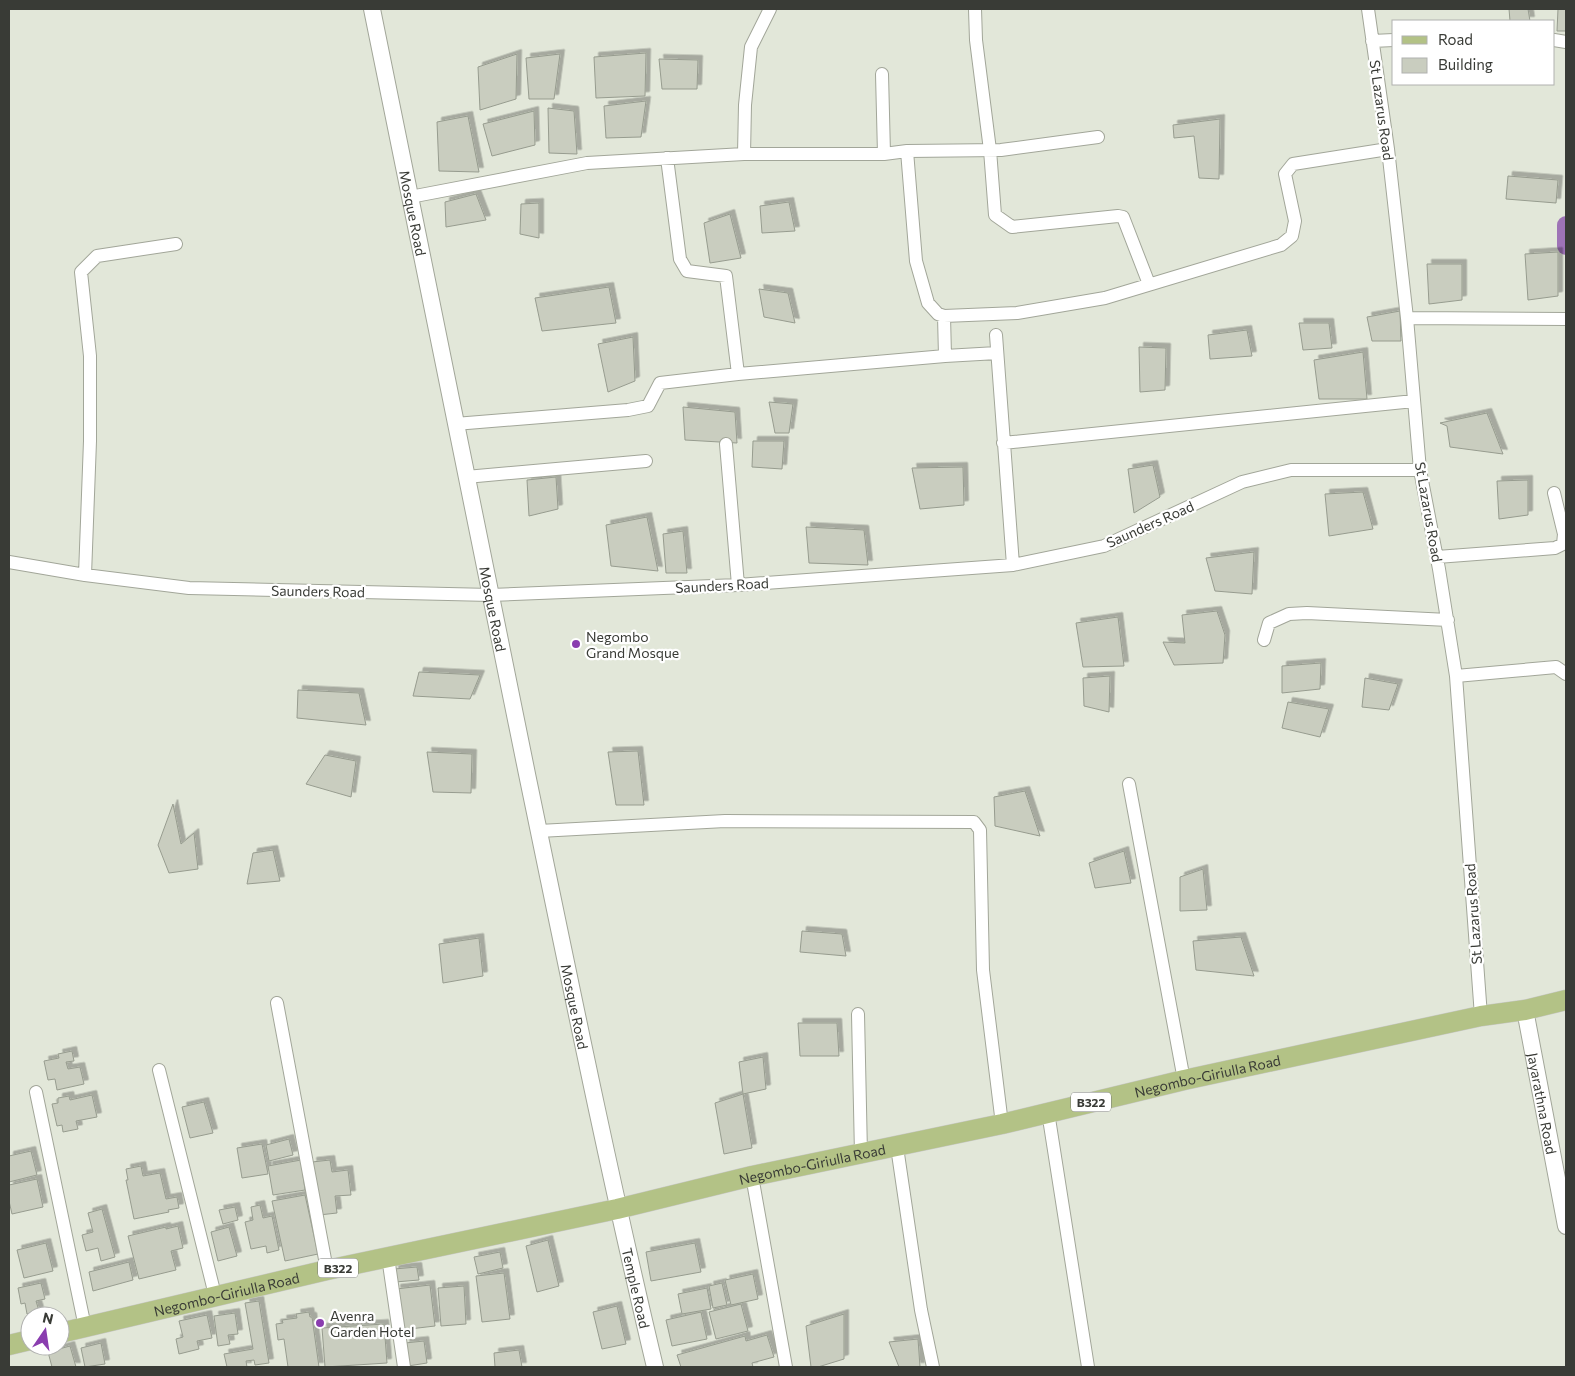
<svg xmlns="http://www.w3.org/2000/svg" width="1575" height="1376" font-family="Commissioner,sans-serif">
  <style>
    .lines { fill: none; stroke-linecap: round; stroke-linejoin: round }
    .canal { stroke: #9e73b6; stroke-width: 18 }
    .building { fill: #c9cdbf; stroke: #979c8f; filter: url(#shadow) }
    .minor-casing { stroke: #a2a699; stroke-width: 14 }
    .tertiary-casing { stroke: #a2a699; stroke-width: 18 }
    .primary-casing { stroke: #c8c8c7; stroke-width: 21 }
    .minor { stroke: #fff; stroke-width: 12 }
    .tertiary { stroke: #fff; stroke-width: 16 }
    .primary { stroke: #b3c286; stroke-width: 20 }
    .poi-dot { fill: #8a3daf; stroke: #fff; stroke-width: 2 }
    .labels { text-anchor: middle; dominant-baseline: central; stroke-width: 4.5; stroke-linejoin: round; paint-order: stroke }
    .shield { fill: #fff; stroke: #747672; stroke-width: 1 }
    .shield-label { font-size: 12px; font-weight: bold; fill: #393b36 }
    .street-label { font-size: 14px; fill: #393b36; stroke: #fff }
    .poi-label { font-size: 14px; fill: #393b36; stroke: #fff; text-anchor: start }
  </style>
  <defs>
    <filter id="shadow"><feDropShadow dx="4.5" dy="-4.5" stdDeviation="0" flood-color="#0004"/></filter>
  </defs>
  <rect width="100%" height="100%" fill="#e2e7d9"/>
  <g class="lines">
    <path class="canal" d="M1566 225V246"/>
  </g>
  <path class="building" d="M1509 9H1528L1530 21H1510Z
    M1558 9H1566V31H1557Z
    M646 53 645 96 596 98 594 57Z
    M517 54 516 99 480 110 478 67Z
    M560 54 554 99H529L526 58Z
    M659 59 698 60 697 89H662Z
    M646 101 641 137 606 138 604 106Z
    M548 108 574 111 577 154 549 153Z
    M534 111 535 145 492 156 483 124Z
    M468 116 479 172 439 171 437 122Z
    M1220 119 1219 179 1199 178 1194 136 1174 138 1173 125Z
    M1508 176 1558 180 1556 203 1506 199Z
    M476 194 486 220 446 227 445 202Z
    M789 202 795 231 762 233 760 206Z
    M539 203V238L520 234 521 204Z
    M730 214 741 258 710 263 704 223Z
    M1558 252V296L1528 300 1525 254Z
    M1427 264H1462V300L1429 304Z
    M609 287 616 323 542 331 535 298Z
    M759 289 788 293 795 323 764 317Z
    M1400 311 1401 341H1372L1367 317Z
    M1299 323H1329L1332 348 1303 350Z
    M1247 330 1252 356 1210 359 1208 335Z
    M633 337 635 381 608 392 598 344Z
    M1139 347 1166 348 1165 390 1140 392Z
    M1363 352 1367 399H1319L1314 360Z
    M769 402 793 404 789 433H775Z
    M683 407 735 412 737 443 685 440Z
    M1487 413 1503 454 1450 447 1447 426 1440 423Z
    M753 441H784L782 469 752 467Z
    M1153 465 1160 497 1134 513 1128 469Z
    M963 467 964 505 920 509 912 468Z
    M556 477 558 509 529 516 527 480Z
    M1528 480V515L1499 519 1497 481Z
    M1363 492 1373 529 1329 536 1325 494Z
    M647 517 658 571 611 566 606 525Z
    M806 527 864 530 868 565 809 563Z
    M683 531 687 573H666L663 534Z
    M1254 552 1252 594 1215 591 1206 558Z
    M1217 611 1225 635 1223 663 1174 665 1163 642 1185 643 1182 615Z
    M1118 617 1124 666 1083 667 1076 623Z
    M1321 663 1320 689 1282 693V666Z
    M419 672 480 675 470 699 413 696Z
    M1110 676 1109 712 1084 706 1083 678Z
    M1365 678 1398 684 1389 710 1362 707Z
    M298 690 359 693 366 725 297 718Z
    M1288 702 1329 709 1320 737 1282 728Z
    M638 751 644 805H616L608 752Z
    M427 752 472 754 471 793 433 792Z
    M325 755 356 761 351 797 306 784Z
    M1025 791 1040 836 995 826 994 797Z
    M173 804 181 844 194 833 198 869 169 873 158 845Z
    M273 850 280 881 247 884 253 853Z
    M1124 851 1131 883 1095 888 1089 863Z
    M1203 869 1207 910 1180 911V877Z
    M802 931 842 934 846 956 800 952Z
    M1241 937 1254 976 1196 970 1193 941Z
    M479 938 483 976 443 983 439 944Z
    M798 1023H837L839 1056H800Z
    M72 1051 74 1061 66 1062 68 1069 80 1067 84 1084 57 1090 55 1079 48 1080 44 1061 59 1058 58 1054Z
    M763 1057 766 1089 743 1094 739 1062Z
    M743 1094 752 1148 724 1154 715 1103Z
    M92 1095 97 1117 76 1121 78 1129 63 1132 62 1125 57 1126 52 1104 58 1103V1098L69 1096 70 1100Z
    M204 1102 213 1133 190 1138 182 1107Z
    M289 1139 293 1155 269 1161 266 1145Z
    M262 1144 268 1174 242 1178 237 1148Z
    M31 1151 37 1175 9 1182V1156Z
    M301 1160 305 1190 273 1195 268 1166Z
    M330 1160 332 1172 348 1170 351 1195 335 1196 337 1213 319 1215 312 1162Z
    M141 1166 143 1176 160 1173 166 1199 177 1197 179 1208 168 1210 169 1212 134 1219 126 1180H128L126 1169Z
    M37 1179 43 1207 12 1214 9 1201V1185Z
    M305 1195 318 1254 285 1261 272 1201Z
    M260 1205 263 1218 272 1216 279 1250 267 1253 266 1246 251 1249 245 1222 253 1220 251 1207Z
    M235 1207 238 1220 223 1224 219 1210Z
    M102 1209 115 1257 101 1261 98 1248 86 1251 82 1235 93 1232 88 1213Z
    M178 1226 183 1248 171 1251 176 1270 139 1279 128 1236 166 1227V1229Z
    M229 1227 237 1256 218 1261 211 1232Z
    M548 1240 559 1286 537 1292 526 1246Z
    M46 1243 53 1271 24 1278 17 1250Z
    M695 1243 701 1272 651 1281 646 1252Z
    M500 1252 503 1268 478 1274 474 1257Z
    M129 1262 133 1280 93 1291 89 1272Z
    M417 1267 419 1280 395 1282 394 1269Z
    M504 1273 510 1319 482 1322 476 1276Z
    M753 1274 758 1299 731 1305 725 1280Z
    M41 1283 45 1299 36 1301 39 1311 27 1314 25 1303 21 1304 18 1288Z
    M722 1283 727 1305 713 1308 709 1286Z
    M430 1285 435 1326 401 1330 396 1289Z
    M464 1286 466 1324 441 1326 438 1288Z
    M707 1288 711 1309 682 1314 678 1294Z
    M259 1301 269 1363 255 1365 254 1360 246 1361 247 1367H227L224 1354 253 1349 245 1303Z
    M741 1304 748 1331 716 1339 709 1312Z
    M617 1306 626 1344 602 1349 593 1312Z
    M309 1312 310 1317H312L319 1367H288L284 1339 278 1340 276 1324 283 1323 282 1320 297 1318 296 1314Z
    M701 1312 707 1339 672 1346 666 1320Z
    M235 1313 238 1334 228 1335 230 1344 218 1346 214 1316Z
    M844 1314V1359L818 1367H811L806 1326Z
    M207 1315 212 1338 197 1341 199 1349 179 1354 176 1339 183 1337 179 1321Z
    M384 1324 387 1363 325 1367 322 1328Z
    M767 1335 774 1357 752 1363 753 1367H681L677 1355 745 1336 746 1341Z
    M918 1339 920 1367H899L889 1342Z
    M424 1341 427 1363 408 1366 405 1343Z
    M101 1343 105 1364 85 1367 81 1348Z
    M70 1346 76 1367H52L48 1352Z
    M519 1350 522 1367H495L494 1353Z"/>
  <g class="lines">
    <g class="minor-casing">
      <path id="minor" d="M975 9 976 40 990 150 995 215 1012 227 1118 216 1123 217 1149 284
        M1368 9 1388 149 1407 318 1420 470 1439 569 1456 676 1481 1016
        M1554 40 1566 42
        M1372 41 1394 40
        M882 74 884 154
        M907 151 916 261 928 303 938 314 944 316 1017 313 1105 298 1281 245 1292 236 1295 221 1285 174 1293 164 1388 149
        M744 154 745 105 751 47 770 9
        M667 158 680 259 687 271 726 276 738 374
        M410 197 587 163 744 154H884L907 151 1001 150 1098 137
        M1407 318 1566 319
        M996 335 1013 565
        M945 356 997 353
        M455 424 628 410 648 406 660 383 738 374 945 356 944 316
        M1003 443 1414 401
        M726 444 738 585
        M466 477 646 461
        M1437 557 1555 548 1563 544 1564 534 1554 493
        M9 562 85 575 189 588 491 595 738 585 1013 565 1104 546 1242 482 1291 470H1420
        M85 575 90 441V356L81 272 97 256 176 244
        M1264 640 1269 623 1289 614 1307 613 1448 620
        M1456 676 1556 667 1566 674
        M1129 784 1184 1080
        M539 831 725 821 974 822 980 830 983 970 1002 1124
        M277 1003 327 1270
        M858 1014 861 1154
        M159 1070 215 1295
        M36 1092 85 1327
        M1048 1112 1088 1367
        M897 1147 921 1310 933 1367
        M752 1176 786 1367
        M388 1257 404 1367"/>
    </g>
    <g class="tertiary-casing">
      <g id="tertiary">
        <path id="s1" d="M372 9C424 264 475 519 527 774 568 972 608 1170 655 1367"/>
        <path id="s2" d="M1525 1010 1566 1226"/>
      </g>
    </g>
    <g class="primary-casing">
      <g id="primary">
        <path id="s3" d="M60 1333 327 1270 617 1209 752 1176 1002 1124 1184 1080 1481 1016 1525 1010 1566 1000"/>
        <path d="M9 1345 30 1340"/>
      </g>
    </g>
    <use href="#minor" class="minor"/>
    <use href="#tertiary" class="tertiary"/>
    <use href="#primary" class="primary"/>
  </g>
  <g class="poi-dot">
    <circle cx="576" cy="644" r="5"/>
    <circle cx="320" cy="1323" r="5"/>
  </g>
  <g class="labels">
    <g class="shield">
      <rect x="1071" y="1092.5" width="40" height="19" rx="4"/>
      <rect x="318" y="1258.5" width="40" height="19" rx="4"/>
    </g>
    <g class="shield-label">
      <text x="1091" y="1102">B322</text>
      <text x="338" y="1268">B322</text>
    </g>
    <g class="street-label">
      <text transform="translate(1382 110) rotate(82)">St Lazarus Road</text>
      <text stroke="none"><textPath href="#s1" startOffset="208">Mosque Road</textPath></text>
      <text transform="translate(1429 512) rotate(80)">St Lazarus Road</text>
      <text transform="translate(1150 524) rotate(-24)">Saunders Road</text>
      <text transform="translate(722 585) rotate(-3)">Saunders Road</text>
      <text transform="translate(318 591) rotate(1)">Saunders Road</text>
      <text stroke="none"><textPath href="#s1" startOffset="612">Mosque Road</textPath></text>
      <text transform="translate(1473 914) rotate(-94)">St Lazarus Road</text>
      <text stroke="none"><textPath href="#s1" startOffset="1018">Mosque Road</textPath></text>
      <text stroke="none"><textPath href="#s3" startOffset="1176">Negombo-Giriulla Road</textPath></text>
      <text stroke="none"><textPath href="#s2" startOffset="95">Jayarathna Road</textPath></text>
      <text stroke="none"><textPath href="#s3" startOffset="771">Negombo-Giriulla Road</textPath></text>
      <text stroke="none"><textPath href="#s1" startOffset="1306">Temple Road</textPath></text>
      <text stroke="none"><textPath href="#s3" startOffset="171">Negombo-Giriulla Road</textPath></text>
    </g>
    <g class="poi-label">
      <text x="586" y="636">Negombo<tspan x="586" dy="16">Grand Mosque</tspan></text>
      <text x="330" y="1315">Avenra<tspan x="330" dy="16">Garden Hotel</tspan></text>
    </g>
  </g>
  <rect width="1575" height="1376" fill="none" stroke="#393b36" stroke-width="20"/>
  <rect x="1392" y="20" width="162" height="65" fill="#ffffff" stroke="#b0b1af"/>
  <rect x="1402" y="36" width="25" height="8" fill="#b3c286" stroke="#b0b1af"/>
  <text x="1438" y="45" font-size="15" fill="#393b36">Road</text>
  <rect x="1402" y="58" width="25" height="15" fill="#c9cdbf" stroke="#b0b1af"/>
  <text x="1438" y="70" font-size="15" fill="#393b36">Building</text>
  <g transform="translate(45 1331) rotate(13)"><circle r="24" fill="#ffffff" stroke="#b0b1af"/>
  <path d="M0-4L9 19L0 12L-9 19Z" fill="#8a3daf"/>
  <text y="-8" font-size="14" font-weight="bold" text-anchor="middle" fill="#393b36">N</text>
  </g>
</svg>
